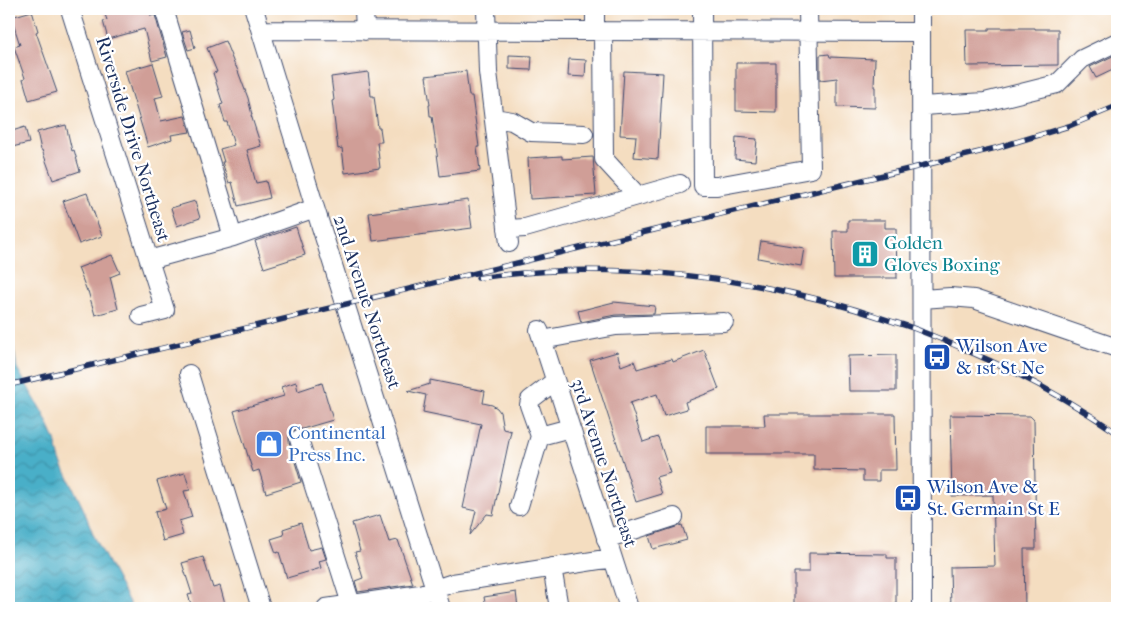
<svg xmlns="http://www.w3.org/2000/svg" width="1126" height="617" font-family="'IM FELL French Canon',serif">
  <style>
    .water { fill: url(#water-waves); stroke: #326f93 }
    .building { fill: #d09e97 }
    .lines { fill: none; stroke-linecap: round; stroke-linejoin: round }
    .minor-casing { stroke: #3c496d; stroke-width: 20 }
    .minor { stroke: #fff; stroke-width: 18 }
    .rail-casing { stroke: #1b2f5e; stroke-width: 5.5 }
    .rail { stroke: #fff; stroke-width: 4; stroke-dasharray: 11; stroke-linecap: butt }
    .labels { text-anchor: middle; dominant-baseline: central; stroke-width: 4.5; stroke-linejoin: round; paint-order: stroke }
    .street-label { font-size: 19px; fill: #1b2f5e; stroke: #fff }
    .culture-label { font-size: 19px; fill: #0d838f; stroke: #fff; text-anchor: start }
    .transit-label { font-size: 19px; fill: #164399; stroke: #fff; text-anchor: start }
    .shop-label { font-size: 19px; fill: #366cbe; stroke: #fff; text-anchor: start }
  </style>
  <defs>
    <pattern id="water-waves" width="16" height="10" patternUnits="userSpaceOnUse" patternTransform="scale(1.25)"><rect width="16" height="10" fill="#49afc8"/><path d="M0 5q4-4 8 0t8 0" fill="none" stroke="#3c8fa6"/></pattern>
  </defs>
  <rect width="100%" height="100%" fill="#fff"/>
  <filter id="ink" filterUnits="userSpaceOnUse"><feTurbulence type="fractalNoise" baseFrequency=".02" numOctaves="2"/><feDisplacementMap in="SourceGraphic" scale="10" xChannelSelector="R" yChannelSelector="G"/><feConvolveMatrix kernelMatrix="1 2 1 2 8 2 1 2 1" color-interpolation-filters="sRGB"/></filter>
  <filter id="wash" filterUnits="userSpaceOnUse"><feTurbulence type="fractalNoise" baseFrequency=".0096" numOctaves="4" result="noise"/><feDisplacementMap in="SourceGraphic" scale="20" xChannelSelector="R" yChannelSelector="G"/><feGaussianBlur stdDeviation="1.12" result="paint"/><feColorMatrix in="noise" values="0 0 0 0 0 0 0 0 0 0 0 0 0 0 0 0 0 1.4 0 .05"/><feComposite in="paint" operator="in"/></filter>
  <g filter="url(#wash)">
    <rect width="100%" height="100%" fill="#f4ddc0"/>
    <path class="water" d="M9 316 17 368 44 415 55 440 60 460 83 508 94 536 132 608H9Z"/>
    <g id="blocks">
      <path class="building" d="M103 9H150L151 16 155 15 167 57 152 61 144 29 108 39 103 21 107 20Z
        M32 11 38 31 36 32 57 92 29 100 23 79 25 78 14 47 20 45 11 17Z
        M989 28H1035V29H1058V65L967 66 966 30H989Z
        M190 30 195 48 188 50 182 32Z
        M225 41 235 66H236L248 98 252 115H251L261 146 247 150 256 183 266 181 270 198 238 206 232 182 229 183 222 162H224L220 149 234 145 227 122H225L220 105 223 104 213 73 217 72 207 48Z
        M829 54 830 57 875 59 874 87H875V108L837 107V78L820 80V55Z
        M1117 54V68L1096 78 1090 67Z
        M509 55 532 56 531 70 509 69Z
        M569 59 586 60 585 77 568 76Z
        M153 63 163 96 155 98 161 121 185 116 190 132 171 135 172 139 148 147 125 71Z
        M736 63H776V112L736 111Z
        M466 71 469 96H472L479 147H477L480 171 440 176 432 116H430L429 105H430L426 76Z
        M624 71 663 73 658 159 634 157 636 136 620 135Z
        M368 72 371 96H374L378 128H380L382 142H377L380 168 345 173 342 148 338 149 332 101 334 100 331 77Z
        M66 125 72 151 74 150 80 171 53 180 42 150H41L37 132Z
        M25 127 29 143 12 147 9 132Z
        M736 137 757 139 755 161 735 159Z
        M562 156V159L593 157 596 195 530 199 528 158Z
        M87 193 102 236 79 244 63 201Z
        M468 200 472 228 373 241 369 213Z
        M195 201 200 218 177 226 171 208Z
        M848 220H885V228H896L897 278H834L833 231H848Z
        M296 227 305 255 264 268 255 241Z
        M761 241 804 248 801 266 758 258Z
        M112 255 120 273 110 277 118 309 95 315 88 291H87L78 268Z
        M614 302 655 306 654 314 615 315 581 322 578 311Z
        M704 350 719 389 685 402 687 409 664 416 657 394 630 403 643 442 658 437 670 473 656 477 662 494 636 502 590 360 617 352 621 366 634 361 637 369 672 359 673 362Z
        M896 355V391H849L848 356Z
        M430 380 485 391 483 403 492 405 497 408 500 412 503 429 511 431 493 515 487 514 470 535 476 511 463 508 481 424 423 412 426 395 408 391 430 384Z
        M296 382 298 391 322 383 333 420 302 429H296L292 432 289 436V442L301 482 266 493 259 470 253 472 234 411 284 396 281 387Z
        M764 414H895L896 470H879V481H863V471L814 470V454H706V426H765Z
        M950 415 1030 416 1034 420 1036 549H1024L1025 608H951L950 567 995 566 993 495 952 496Z
        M185 473 190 490 184 491 192 517 179 521 183 535 163 541 155 512 166 509 157 481Z
        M380 515 389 542 398 540 413 584 358 592 355 581 363 578 355 552 360 551 352 523Z
        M301 523 309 550 322 547 326 559 319 561 321 568 287 578 279 552 276 553 271 539 284 535 283 529Z
        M682 525 687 540 653 549 649 536Z
        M809 553 887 554V558H896V608H794V572H809Z
        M203 557 213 588 220 586 226 608H201L200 605 192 607 188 595 192 594 182 563Z
        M516 592 518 608H486L484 597Z"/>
    </g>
  </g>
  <g filter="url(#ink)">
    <use href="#blocks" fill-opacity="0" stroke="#3c496d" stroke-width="1"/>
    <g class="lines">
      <g class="minor-casing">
        <path id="minor" d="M70 9 149 260 233 237 315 208
          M164 9 233 237
          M254 9 315 208 441 608
          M364 9 365 31
          M486 9 488 72 509 243
          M702 9 703 186H717L811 169 808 9
          M921 9 922 608
          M261 30 921 32
          M595 31V9
          M603 31 604 159 638 196
          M922 106 985 102 1057 84 1082 59 1117 42
          M494 118 512 121 531 132 584 134
          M507 229 525 228 680 184
          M922 299 950 297 974 299 1117 348
          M141 316 165 310 149 260
          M539 330 629 608
          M542 340 616 326 724 322
          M189 374 261 608
          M540 436 570 428
          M299 439 351 604
          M519 506 540 436 529 405 530 400 555 381
          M606 539 674 517
          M552 567 559 608
          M326 608 420 594 453 583 599 560 613 559"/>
      </g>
      <use href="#minor" class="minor"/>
      <g class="rail-casing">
        <path id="rail" d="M478 278C612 259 759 276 888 320 900 324 912 327 923 332 947 341 970 352 993 362 1036 382 1078 406 1117 433
          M9 385 996 148 1069 126 1117 106"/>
      </g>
      <use href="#rail" class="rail"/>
    </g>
  </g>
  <defs>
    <g id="building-square" transform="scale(1.4375)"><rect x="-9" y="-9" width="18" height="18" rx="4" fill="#0f9aa8" stroke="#fff"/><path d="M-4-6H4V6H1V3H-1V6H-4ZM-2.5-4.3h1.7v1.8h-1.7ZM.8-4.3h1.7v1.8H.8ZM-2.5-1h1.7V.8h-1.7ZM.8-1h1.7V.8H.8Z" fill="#fff"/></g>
    <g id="bus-square" transform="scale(1.4375)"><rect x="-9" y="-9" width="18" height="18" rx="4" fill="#1a4fb4" stroke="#fff"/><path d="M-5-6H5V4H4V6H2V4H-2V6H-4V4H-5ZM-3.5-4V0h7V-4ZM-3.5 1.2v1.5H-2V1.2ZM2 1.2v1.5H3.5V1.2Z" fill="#fff"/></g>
    <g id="shop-square" transform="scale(1.4375)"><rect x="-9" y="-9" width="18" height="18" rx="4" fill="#3f7fe0" stroke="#fff"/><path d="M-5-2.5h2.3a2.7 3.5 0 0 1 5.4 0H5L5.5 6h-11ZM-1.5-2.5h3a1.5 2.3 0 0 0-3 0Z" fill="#fff"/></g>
  </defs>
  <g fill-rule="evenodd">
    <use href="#building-square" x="865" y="254"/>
    <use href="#bus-square" x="937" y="357"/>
    <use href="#shop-square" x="269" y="444"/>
    <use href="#bus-square" x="908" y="498"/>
  </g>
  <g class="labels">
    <g class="street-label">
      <text transform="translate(133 139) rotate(73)">Riverside Drive Northeast</text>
      <text transform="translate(367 302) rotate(72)">2nd Avenue Northeast</text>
      <text transform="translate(604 463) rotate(72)">3rd Avenue Northeast</text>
    </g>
    <g class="culture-label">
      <text x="884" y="243">Golden<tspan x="884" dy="22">Gloves Boxing</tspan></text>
    </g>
    <g class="transit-label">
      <text x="956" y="346">Wilson Ave<tspan x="956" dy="22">&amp; 1st St Ne</tspan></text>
      <text x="927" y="487">Wilson Ave &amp;<tspan x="927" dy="22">St. Germain St E</tspan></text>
    </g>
    <g class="shop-label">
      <text x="288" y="433">Continental<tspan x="288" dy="22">Press Inc.</tspan></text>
    </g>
  </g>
  <rect width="1126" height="617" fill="none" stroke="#fff" stroke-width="30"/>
</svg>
